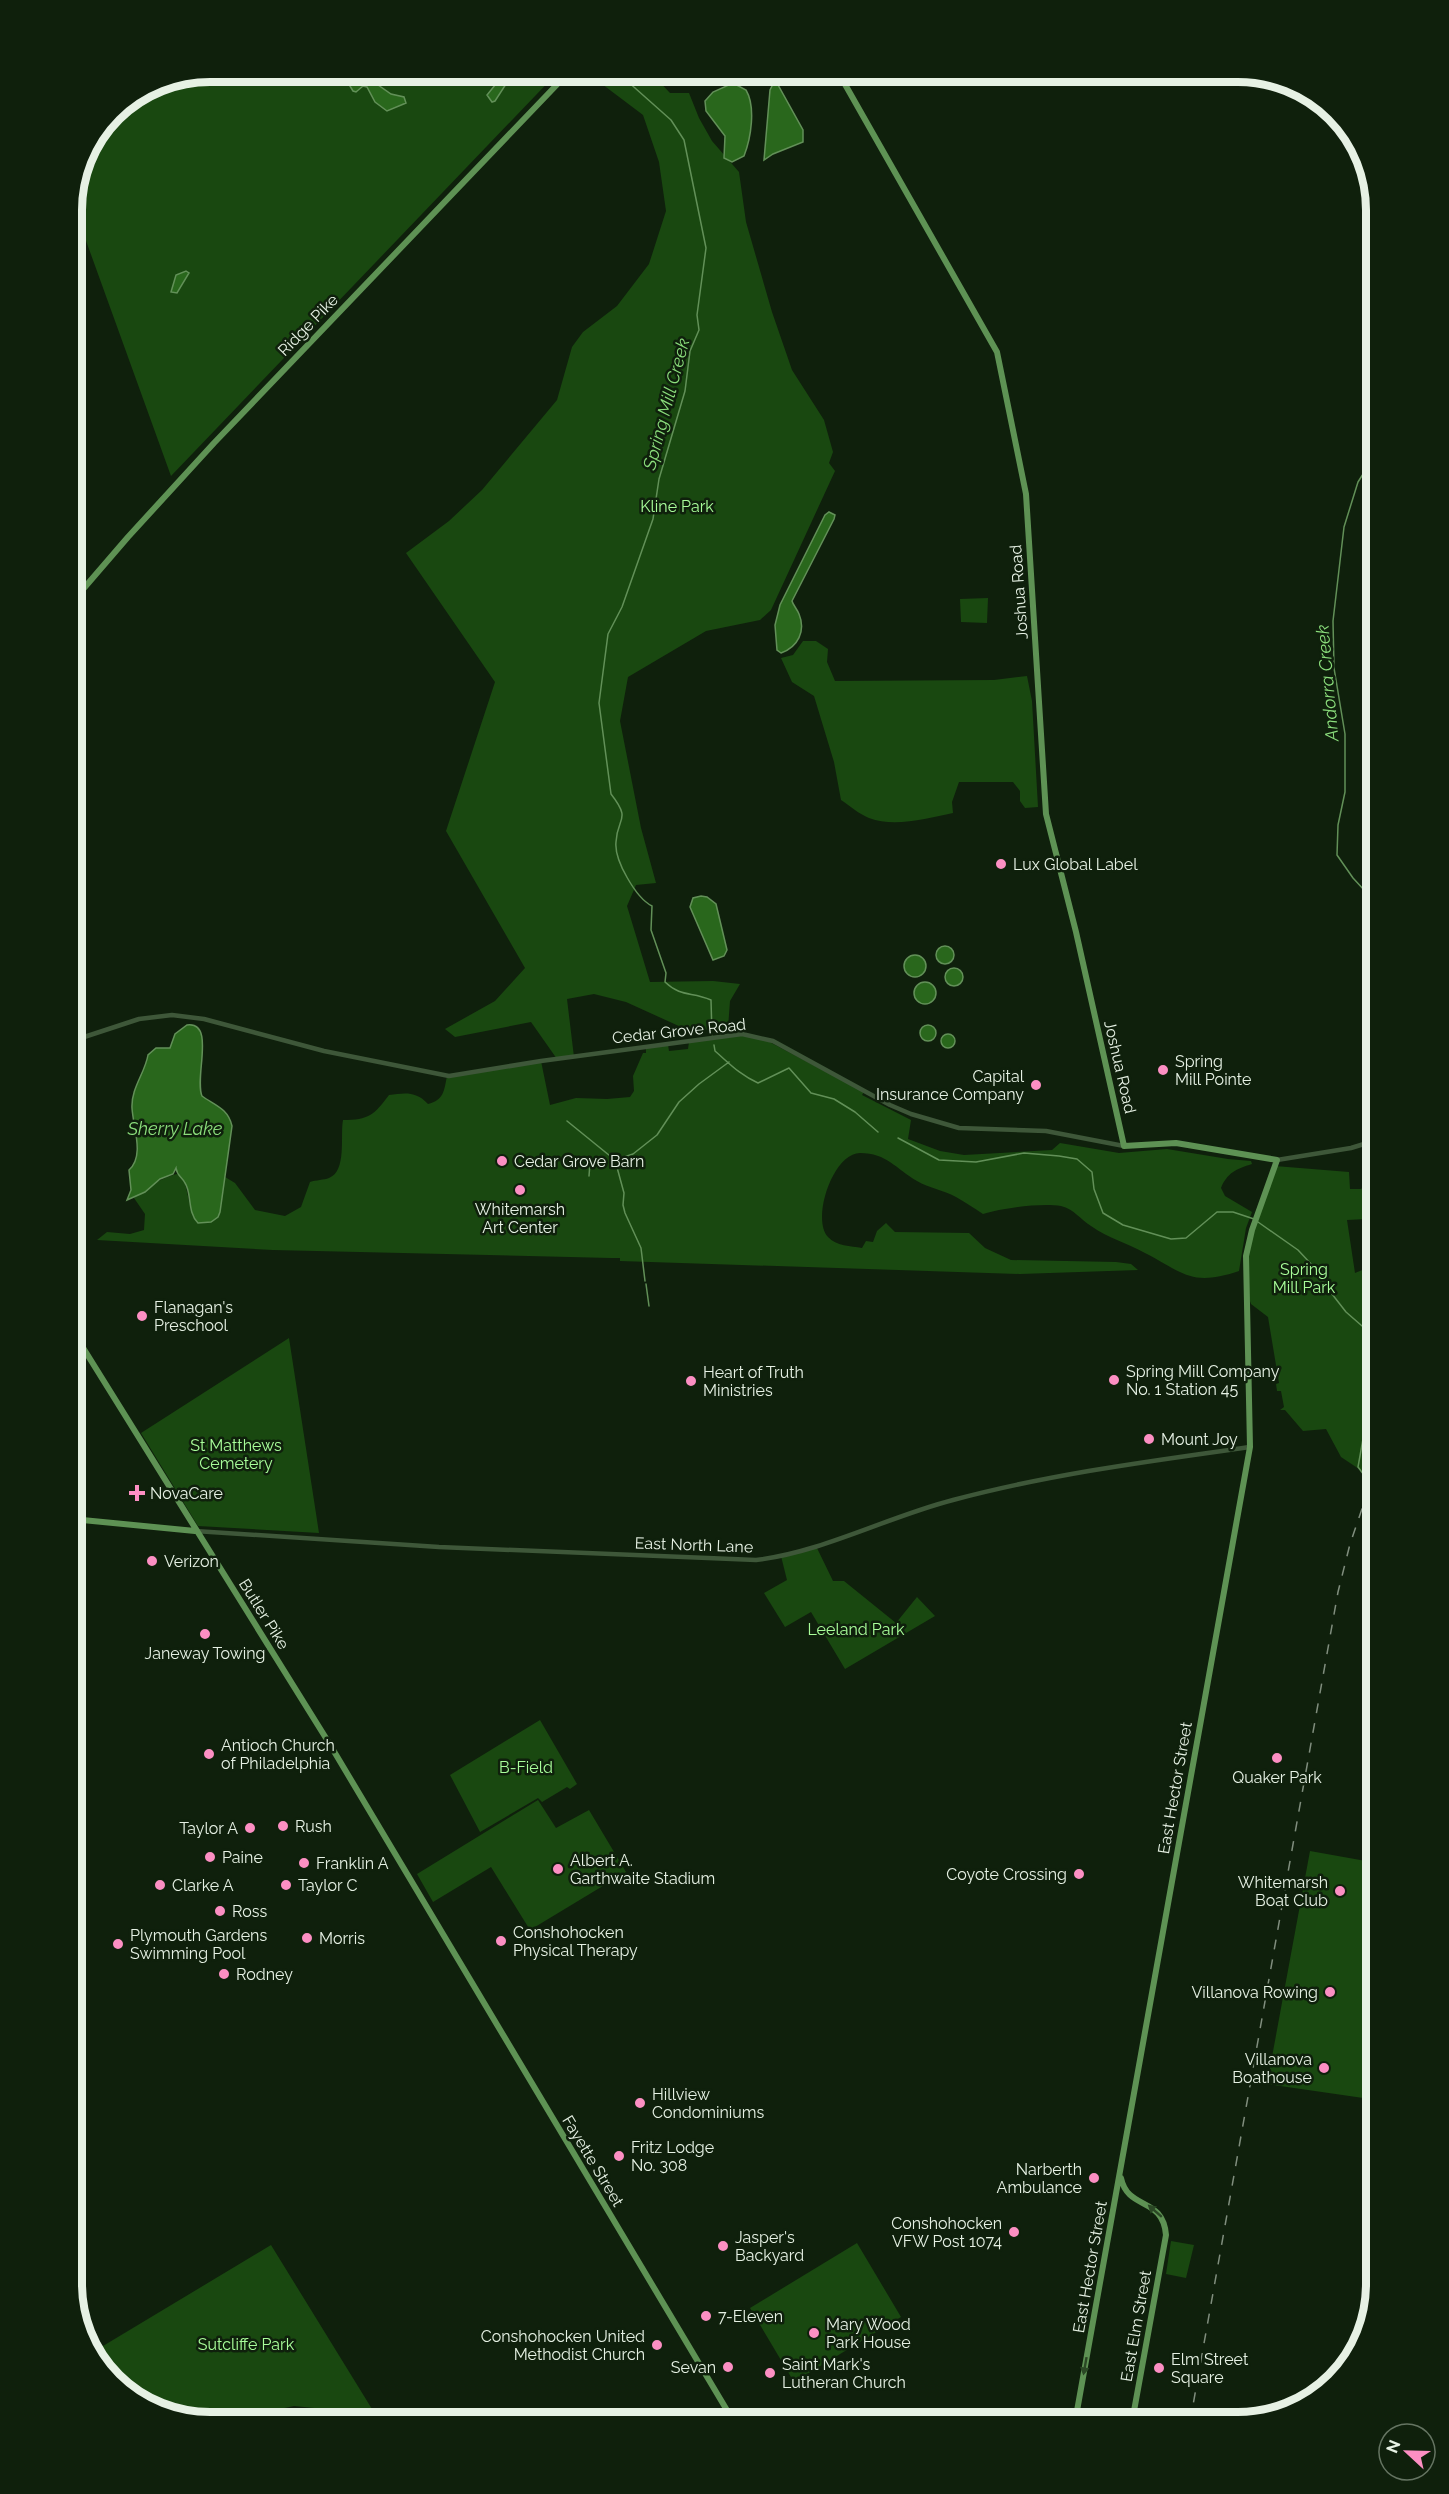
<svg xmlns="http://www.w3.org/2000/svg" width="1449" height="2494" font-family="Raleway,sans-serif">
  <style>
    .green { fill: #194810 }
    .water { fill: #29671c; stroke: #629058; stroke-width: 1.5 }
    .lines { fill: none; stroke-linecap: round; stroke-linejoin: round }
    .stream { stroke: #629058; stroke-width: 1.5 }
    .minor { stroke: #3e5739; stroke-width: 4.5 }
    .major { stroke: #5e9254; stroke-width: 6 }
    .rail { stroke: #808e7e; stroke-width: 1.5; stroke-dasharray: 10 10; stroke-linecap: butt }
    .oneway { fill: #2b4825 }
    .poi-dot { fill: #fc8fc3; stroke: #0f200c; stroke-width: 2 }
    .labels { text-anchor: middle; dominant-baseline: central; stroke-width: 5; stroke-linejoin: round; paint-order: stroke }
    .street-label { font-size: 16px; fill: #e6f1e4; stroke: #0f200c }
    .park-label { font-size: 16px; fill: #a9fe9a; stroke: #0f200c }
    .poi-label { font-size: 16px; fill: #e6f1e4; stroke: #0f200c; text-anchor: start }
    .water-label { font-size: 18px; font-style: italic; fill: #8bde7c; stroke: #0f200c }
    .rim { fill: none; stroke: #e6f1e4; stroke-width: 8 }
  </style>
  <rect width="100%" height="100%" fill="#0f200c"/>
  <path class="green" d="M211 72H558L171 476 72 202 83 157 113 112 158 82Z
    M586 72H627L638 80 653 75 670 93H689L699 118 712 141 739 172 746 222 772 312 792 370 824 420 833 452 829 463 835 471 771 610 760 620 706 631 628 677 620 721 641 828 656 883 636 885 627 906 650 982 713 981 740 984 730 1001 728 1028 700 1030 681 1027 626 1002 594 994 567 999 574 1057 557 1059 531 1022 455 1037 445 1029 495 1001 525 968 446 831 495 682 406 553 449 521 482 490 557 400 572 347 583 332 617 306 649 264 666 211 659 162 643 115Z
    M988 598 987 623 961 622 960 599Z
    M803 641H816L828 649 827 662 835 681 994 680 1027 676 1032 701 1038 807 1025 808 1020 801V791L1013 782H959L952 802 953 813C927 818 895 828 869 818 859 814 850 806 841 800L834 762 814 696 792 682 781 658 793 655Z
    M742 1034 760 1037 864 1092 862 1095 911 1120 908 1139 940 1151 964 1155 1052 1150 1060 1143 1119 1153 1167 1149 1228 1159 1251 1161 1252 1164C1236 1169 1227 1173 1221 1188L1225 1196 1252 1212 1246 1228 1239 1271C1191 1287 1184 1273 1145 1253 1127 1243 1108 1238 1091 1226 1081 1220 1074 1209 1061 1206 1040 1203 1003 1208 983 1214 974 1208 965 1202 956 1197 943 1190 929 1188 917 1181 896 1169 887 1153 860 1153 833 1153 811 1219 828 1237 836 1246 851 1246 862 1248L866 1241 873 1242 877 1231 886 1223 895 1232 969 1233 985 1248 1011 1260 1116 1262 1131 1264 1138 1270 1020 1274 620 1261V1258H611L273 1250 97 1240 107 1232 130 1234 144 1230 145 1214 134 1198C140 1190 167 1175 178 1174L185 1183 191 1210 198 1223H206L218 1217 225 1177 235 1183 255 1210 285 1216 301 1207 310 1182C316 1180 324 1180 329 1178 347 1171 340 1136 343 1120 369 1120 374 1115 389 1095 405 1093 416 1091 428 1104 444 1100 444 1091 447 1076L541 1061 550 1105 576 1098 607 1099 630 1097 634 1091 633 1076 643 1053H646V1047L668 1045 669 1051 688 1049 689 1042Z
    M1275 1166 1349 1172 1350 1189H1361L1366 1185 1376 1197 1366 1219 1347 1220 1355 1273 1377 1264V1481L1341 1457 1326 1429 1303 1431 1285 1410H1280L1284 1407 1281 1391H1277L1276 1384 1279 1383 1268 1317 1251 1304 1246 1290V1256Z
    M289 1338 319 1533 198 1526 141 1433Z
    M816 1546 833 1581H844L896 1623 917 1597 935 1616 845 1669 811 1612 785 1627 764 1593 787 1580 781 1556Z
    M540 1720 577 1784 570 1789 567 1787 542 1802 538 1798 480 1832 450 1775Z
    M538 1800 556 1828 589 1810 626 1872 530 1930 491 1867 433 1902 417 1874Z
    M1310 1851 1377 1863V2100L1267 2084Z
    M1171 2241 1194 2245 1186 2278 1166 2274Z
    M857 2243 901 2317 794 2382 750 2308Z
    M271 2245 380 2422H354L334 2410 294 2406 275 2410 258 2422H202L133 2398 93 2352Z"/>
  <path class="water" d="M348 72 357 74 365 83 378 85 391 94 404 97 406 103 387 111 375 102 367 87 363 86 356 92 353 91 345 78Z
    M504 74H509L510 78 495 101 492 102 487 95Z
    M733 83 746 90C756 107 751 138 744 156L732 162 724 158 725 136 706 111 705 101 713 92Z
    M773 84 778 85 803 130V142L773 154 764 160 770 90Z
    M186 271 189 273 177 293 171 292 176 275Z
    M829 512 835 515 834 519 792 601C793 605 797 609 799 614 806 631 798 647 781 653L777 650 775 625 780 605 825 515Z
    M701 896 707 897 716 904 727 950 724 956 713 960 690 907 693 898Z
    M936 955a9 9 0 1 1 18 0a9 9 0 1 1-18 0Z
    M904 966a11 11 0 1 1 22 0a11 11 0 1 1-22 0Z
    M945 977a9 9 0 1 1 18 0a9 9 0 1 1-18 0Z
    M914 993a11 11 0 1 1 22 0a11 11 0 1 1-22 0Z
    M187 1025C216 1021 194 1078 202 1096 214 1105 228 1108 232 1126L220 1212 218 1217 211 1222 198 1223C187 1212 192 1193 185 1183 182 1177 177 1176 176 1168L173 1174 160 1179 145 1192 127 1200 131 1190 129 1170C145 1156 133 1127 132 1108 131 1088 145 1073 148 1055L156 1048H170L175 1034Z
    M920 1033a8 8 0 1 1 16 0a8 8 0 1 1-16 0Z
    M941 1041a7 7 0 1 1 14 0a7 7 0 1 1-14 0Z"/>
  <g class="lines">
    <path class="stream" d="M339 72 346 76
      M617 72 671 120 684 140 706 248 697 315 699 330 690 351 685 391 659 479 653 519 622 607 608 634 599 703 611 794C632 821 617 817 616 842 614 860 636 898 652 906L651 930 666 973 665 982C682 998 691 991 711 1000L712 1035
      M509 76 514 72
      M1377 904 1353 878 1337 855 1338 825 1345 792V734L1334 668 1333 621 1344 527 1358 482 1377 452
      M714 1045 715 1051C730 1064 740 1075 758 1083L789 1068 811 1093 834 1099 855 1112 878 1132
      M567 1121 615 1160
      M898 1138 939 1160 976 1162 1024 1153 1059 1156 1077 1159 1092 1172 1094 1189 1103 1213 1123 1225 1171 1239 1186 1238 1217 1212H1233L1254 1219
      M589 1176 590 1163
      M1258 1222 1298 1250 1312 1265 1325 1285 1346 1312 1377 1339
      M645 1281 641 1248 625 1213 623 1205 624 1193 615 1160 633 1154 657 1135 679 1102 699 1084 729 1062
      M646 1284 649 1306
      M1377 1484 1364 1475 1358 1467 1363 1439 1377 1408"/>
    <path class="minor" d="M72 1041 139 1019 172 1015 204 1019 324 1051 449 1076 541 1061 742 1034 773 1041 890 1105 911 1114 959 1128 1046 1131 1124 1146
      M1277 1160 1351 1148 1377 1140
      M195 1531 439 1547 756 1560C823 1552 887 1517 953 1500 1050 1474 1150 1461 1250 1447"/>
    <path class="major" d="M838 72 997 352 1026 494 1046 814 1076 932 1124 1146 1176 1143 1277 1160 1252 1230 1246 1256 1250 1447 1075 2422
      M72 602 128 537 214 443 569 72
      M72 1330 329 1743 734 2422
      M72 1519 195 1531
      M1121 2178C1128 2211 1163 2196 1166 2235L1132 2422"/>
    <path class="rail" d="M1190 2422 1338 1592 1350 1544 1377 1465"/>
  </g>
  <defs><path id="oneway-solid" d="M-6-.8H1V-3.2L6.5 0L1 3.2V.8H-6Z" transform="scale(1.5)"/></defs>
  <g class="oneway">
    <use href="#oneway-solid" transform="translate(1155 2211) rotate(-139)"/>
    <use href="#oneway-solid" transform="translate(1085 2366) rotate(100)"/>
  </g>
  <g class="poi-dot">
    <circle cx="1001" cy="864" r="6"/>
    <circle cx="1163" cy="1070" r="6"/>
    <circle cx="1036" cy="1085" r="6"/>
    <circle cx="502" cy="1161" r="6"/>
    <circle cx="520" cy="1190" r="6"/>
    <circle cx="142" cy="1316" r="6"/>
    <circle cx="1114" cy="1380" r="6"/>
    <circle cx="691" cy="1381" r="6"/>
    <circle cx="1149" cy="1439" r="6"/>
    <path d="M134 1484h6v6h6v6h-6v6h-6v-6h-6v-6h6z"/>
    <circle cx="152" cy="1561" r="6"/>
    <circle cx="205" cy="1634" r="6"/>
    <circle cx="209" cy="1754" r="6"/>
    <circle cx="1277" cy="1758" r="6"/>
    <circle cx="283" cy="1826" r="6"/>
    <circle cx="250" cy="1828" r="6"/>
    <circle cx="210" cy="1857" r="6"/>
    <circle cx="304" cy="1863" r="6"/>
    <circle cx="558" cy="1869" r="6"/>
    <circle cx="1079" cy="1874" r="6"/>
    <circle cx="160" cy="1885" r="6"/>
    <circle cx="286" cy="1885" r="6"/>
    <circle cx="1340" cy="1891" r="6"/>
    <circle cx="220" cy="1911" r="6"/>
    <circle cx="307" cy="1938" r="6"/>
    <circle cx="501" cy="1941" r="6"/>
    <circle cx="118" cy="1944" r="6"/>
    <circle cx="224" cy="1974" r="6"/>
    <circle cx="1330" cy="1992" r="6"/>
    <circle cx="1324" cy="2068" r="6"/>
    <circle cx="640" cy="2103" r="6"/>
    <circle cx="619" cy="2156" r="6"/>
    <circle cx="1094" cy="2178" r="6"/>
    <circle cx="1014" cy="2232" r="6"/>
    <circle cx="723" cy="2246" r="6"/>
    <circle cx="706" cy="2316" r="6"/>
    <circle cx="814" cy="2333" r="6"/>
    <circle cx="657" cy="2345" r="6"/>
    <circle cx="728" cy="2367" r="6"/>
    <circle cx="1159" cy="2368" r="6"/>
    <circle cx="770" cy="2373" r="6"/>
  </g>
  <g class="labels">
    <g class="street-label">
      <text transform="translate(308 325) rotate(-46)">Ridge Pike</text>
      <text transform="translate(1019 592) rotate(-94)">Joshua Road</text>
      <text transform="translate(679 1031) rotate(-6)">Cedar Grove Road</text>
      <text transform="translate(1120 1067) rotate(77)">Joshua Road</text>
      <text transform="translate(694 1545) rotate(2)">East North Lane</text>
      <text transform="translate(264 1614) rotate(58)">Butler Pike</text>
      <text transform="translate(1175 1788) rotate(-80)">East Hector Street</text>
      <text transform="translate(593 2161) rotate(59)">Fayette Street</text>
      <text transform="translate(1090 2267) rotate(-80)">East Hector Street</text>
      <text transform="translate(1136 2326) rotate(-80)">East Elm Street</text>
    </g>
    <g class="park-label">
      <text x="677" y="506">Kline Park</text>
      <text x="1304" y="1269">Spring<tspan x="1304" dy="18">Mill Park</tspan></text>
      <text x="236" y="1445">St Matthews<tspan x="236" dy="18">Cemetery</tspan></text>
      <text x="856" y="1629">Leeland Park</text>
      <text x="526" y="1767">B-Field</text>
      <text x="246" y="2344">Sutcliffe Park</text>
    </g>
    <g class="poi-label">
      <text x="1013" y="864">Lux Global Label</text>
      <text x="1175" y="1061">Spring<tspan x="1175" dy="18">Mill Pointe</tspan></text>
      <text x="1024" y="1076" text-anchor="end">Capital<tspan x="1024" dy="18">Insurance Company</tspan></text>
      <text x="514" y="1161">Cedar Grove Barn</text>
      <text x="520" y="1209" text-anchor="middle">Whitemarsh<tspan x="520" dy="18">Art Center</tspan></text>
      <text x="154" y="1307">Flanagan's<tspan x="154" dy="18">Preschool</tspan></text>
      <text x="1126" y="1371">Spring Mill Company<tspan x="1126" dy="18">No. 1 Station 45</tspan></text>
      <text x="703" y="1372">Heart of Truth<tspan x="703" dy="18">Ministries</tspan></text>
      <text x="1161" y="1439">Mount Joy</text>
      <text x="150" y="1493">NovaCare</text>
      <text x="164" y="1561">Verizon</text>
      <text x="205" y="1653" text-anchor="middle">Janeway Towing</text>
      <text x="221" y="1745">Antioch Church<tspan x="221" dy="18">of Philadelphia</tspan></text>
      <text x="1277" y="1777" text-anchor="middle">Quaker Park</text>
      <text x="295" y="1826">Rush</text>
      <text x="238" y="1828" text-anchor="end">Taylor A</text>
      <text x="222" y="1857">Paine</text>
      <text x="570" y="1860">Albert A.<tspan x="570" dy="18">Garthwaite Stadium</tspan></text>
      <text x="316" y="1863">Franklin A</text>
      <text x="1067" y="1874" text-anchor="end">Coyote Crossing</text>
      <text x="1328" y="1882" text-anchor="end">Whitemarsh<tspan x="1328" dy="18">Boat Club</tspan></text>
      <text x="172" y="1885">Clarke A</text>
      <text x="298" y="1885">Taylor C</text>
      <text x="232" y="1911">Ross</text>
      <text x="513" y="1932">Conshohocken<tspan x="513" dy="18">Physical Therapy</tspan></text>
      <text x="130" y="1935">Plymouth Gardens<tspan x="130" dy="18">Swimming Pool</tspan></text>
      <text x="319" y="1938">Morris</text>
      <text x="236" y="1974">Rodney</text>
      <text x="1318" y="1992" text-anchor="end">Villanova Rowing</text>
      <text x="1312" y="2059" text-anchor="end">Villanova<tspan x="1312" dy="18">Boathouse</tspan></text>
      <text x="652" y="2094">Hillview<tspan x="652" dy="18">Condominiums</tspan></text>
      <text x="631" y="2147">Fritz Lodge<tspan x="631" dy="18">No. 308</tspan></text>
      <text x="1082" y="2169" text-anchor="end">Narberth<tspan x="1082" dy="18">Ambulance</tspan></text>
      <text x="1002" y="2223" text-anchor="end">Conshohocken<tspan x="1002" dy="18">VFW Post 1074</tspan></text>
      <text x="735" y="2237">Jasper's<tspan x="735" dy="18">Backyard</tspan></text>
      <text x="718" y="2316">7-Eleven</text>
      <text x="826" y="2324">Mary Wood<tspan x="826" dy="18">Park House</tspan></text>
      <text x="645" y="2336" text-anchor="end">Conshohocken United<tspan x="645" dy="18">Methodist Church</tspan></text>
      <text x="1171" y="2359">Elm Street<tspan x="1171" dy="18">Square</tspan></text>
      <text x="782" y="2364">Saint Mark's<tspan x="782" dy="18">Lutheran Church</tspan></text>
      <text x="716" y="2367" text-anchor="end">Sevan</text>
    </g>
    <g class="water-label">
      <text transform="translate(666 404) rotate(-75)">Spring Mill Creek</text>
      <text transform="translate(1327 683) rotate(-95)">Andorra Creek</text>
      <text x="175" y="1128">Sherry Lake</text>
    </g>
  </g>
  <path d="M0 0H1449V2494H0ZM210 82H1238A128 128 0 0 1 1366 210V2284A128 128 0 0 1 1238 2412H210A128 128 0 0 1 82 2284V210A128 128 0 0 1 210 82Z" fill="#0f200c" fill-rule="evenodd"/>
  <path class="rim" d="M210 82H1238A128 128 0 0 1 1366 210V2284A128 128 0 0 1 1238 2412H210A128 128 0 0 1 82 2284V210A128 128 0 0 1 210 82Z"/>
  <g transform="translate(1407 2452) rotate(292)"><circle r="28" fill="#0f200c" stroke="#657462" stroke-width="1.5"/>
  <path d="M0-4.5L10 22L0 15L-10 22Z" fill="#fc8fc3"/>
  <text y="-9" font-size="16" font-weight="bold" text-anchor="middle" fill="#e6f1e4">N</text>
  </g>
</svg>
